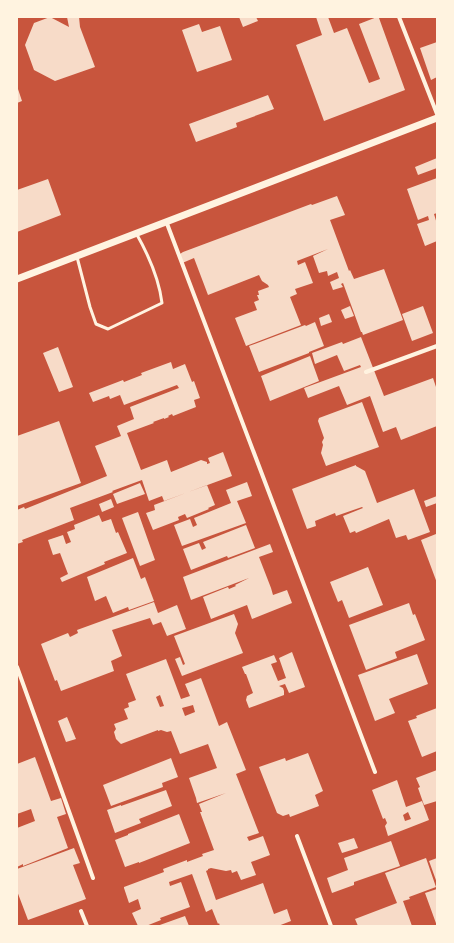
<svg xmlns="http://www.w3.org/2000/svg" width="454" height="943" font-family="'Space Grotesk',sans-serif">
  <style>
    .building { fill: #f7dbc8; fill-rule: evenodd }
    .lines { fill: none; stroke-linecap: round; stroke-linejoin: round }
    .service { stroke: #fff3e0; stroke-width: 3 }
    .minor { stroke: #fff3e0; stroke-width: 4 }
    .tertiary { stroke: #fff3e0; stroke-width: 7 }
  </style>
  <rect width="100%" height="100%" fill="#c8553d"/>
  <path class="building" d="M50 17 69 27 67 17H79L80 27 95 67 55 81 34 70 25 45 34 23Z
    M239 17H256L258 21 243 27Z
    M316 17H328L334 33 347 28 369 83 380 79 359 24 377 17 379 18 405 90 324 121 296 45 322 35 317 20 322 18 317 20Z
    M199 24 202 32 220 26 232 60 197 72 182 30Z
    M437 42V77L431 80 420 48Z
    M17 86 22 101 17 103Z
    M268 95 274 109 236 123 237 127 196 142 189 124Z
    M437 158V168L418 175 415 167Z
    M437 178V213L434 214 437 224V241L425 246 417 224 429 220 428 216 418 220 407 189Z
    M48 179 61 215 17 232V190Z
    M337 196 345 215 330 220 349 271 350 270 354 279 384 269 403 320 363 335 362 332H361L343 283 341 284 343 287 333 290 330 282 339 278 337 272 328 276 327 271 319 273 313 256 328 249 297 261 298 265 305 262 313 283 295 289 297 294 290 297 301 325 246 346 235 318 257 310 254 302 259 300 257 295H259L258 291 269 287 268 285 262 281 259 275 208 295 194 258 180 264V254L183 252 311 204 312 205Z
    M350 306 354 316 345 319 341 310Z
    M423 306 433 333 412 341 402 314Z
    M329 314 332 322 321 326 319 318Z
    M315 322 324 346 309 352V353L259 372 249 346 305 325 306 326Z
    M361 337 384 396 433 378 437 390V426L401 440 396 427 383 432 370 396 347 405 339 386 308 398 304 388 361 367 360 365 344 371 337 355 315 364 312 353 342 342 343 344Z
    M58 347 73 387 59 392 43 353Z
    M310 356 319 381 270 401 261 376Z
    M171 362 173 369 185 364 192 382 194 381 200 398 194 400 196 407 173 416 172 414 168 416 169 417 164 419V418L153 422 154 423 127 433 141 470 167 460 171 472 201 460 207 462V464L210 463 208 458 223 452 232 476 164 501 162 496 149 501 142 480 112 491 113 492 70 508 74 520 22 540 23 542 17 544V510L24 507 25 509 107 476 95 446 121 436 117 426 134 419 130 407 179 388 177 385 124 405 120 395 110 399 109 396 93 402 89 393 123 380 124 382 142 375 141 373Z
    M362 402 379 447 326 466 321 453 323 445 322 442 324 438 318 421 319 418Z
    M59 421 81 483 17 506V436Z
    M356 465V466L365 471 377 503 414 489 430 532 408 540 406 535 396 538 389 519 356 533 355 531 350 533 343 516 363 508 362 507 336 516 335 513 315 521 316 526 307 529 292 489Z
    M247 482 252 496 237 501 246 523 182 546 174 525 190 519 193 527 197 525 194 518 231 503 226 490Z
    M140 483 145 494 117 504 113 494Z
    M207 485 215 505 208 508 209 509 187 518 185 514 178 517 179 520 153 530 146 513 155 510 154 505Z
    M437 496V503L426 507 424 501Z
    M111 499 114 507 102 512 99 504Z
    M138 512 155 560 140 566 122 518Z
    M99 515 102 522 111 519 116 533 118 532 127 553 104 562 105 564 62 582 60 578 68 574 60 553 53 555 48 540 63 535 66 544 71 542 67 532 75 529 74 525Z
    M246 525 255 548 228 558 227 556 191 570 183 549 199 543 202 550 206 548 203 542Z
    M436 534 437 536V583L421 540Z
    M270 544 273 552 259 557 271 588 273 595 287 590 292 603 252 619 247 605 211 619 203 597 228 587 229 589 236 586 235 585 249 578 191 600 183 577Z
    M133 558 141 579 145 577 154 601 129 610 128 607 113 613 106 596 95 601 87 577Z
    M368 567 383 605 349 618 342 600 338 602 330 582Z
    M154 602 158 613 177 605 186 629 167 636 161 622 153 625 150 618 112 630 122 656 111 661 114 671 61 691 57 680 55 681 41 644 68 633 70 637 78 633 77 630Z
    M409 603 413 615 415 614 425 640 395 652 397 658 366 670 349 625Z
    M234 614 238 624 235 633 243 653 182 676 175 659 180 657 183 665 185 664 174 636Z
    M292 652 305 687 289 693 285 684 279 686 283 688 284 691V695L249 708 246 700 247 696 253 693 246 674H245L242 667 274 655 277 662 271 664 278 681 286 678 279 658Z
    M417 654 428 684 389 699 395 713 375 721 358 675Z
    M166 659 181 699 190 696 185 684 201 678 219 726 227 722 246 770 236 774 259 833 247 837 249 841 263 836 270 855 251 862 256 875 241 880 237 871 232 873 231 870 226 871 211 868 208 869V870L206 871 216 900 263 883 274 914 287 909 291 921 278 926H220L219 923 218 924 212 909 206 912 192 874 169 882 170 886 181 882 190 907 160 918 161 920 146 926H138L132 913 141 909 138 899 129 903 124 888V887L164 872 163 869 187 860V862L203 856 202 854 214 850 200 812H202L199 804 226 793 197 803 196 798 189 778 217 768 208 744 180 754 171 731 167 732 161 730 158 731V730L121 744 116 739 114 732 116 729 114 724 128 719 124 709 129 707 128 703 136 700 126 674ZM160 695 164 706 160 707 156 697ZM193 705 195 712 185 716 182 708Z
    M437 708V751L422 757 408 721 417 718 416 716Z
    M67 717 76 739 66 742 58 721Z
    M308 753 323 791 315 795 319 806 290 817 289 814 283 816 277 813 259 767 285 758 286 761Z
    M35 757 51 801 61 798 66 814 57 817 68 848 23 866V864L17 867V828L35 821 31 809 17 814V764Z
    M171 758 178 777 162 783 163 787 111 806 103 785Z
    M437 770V801L424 805 418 788 420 787 416 778Z
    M397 780 406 807 422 801 429 820 388 836 385 826 387 823 385 818 383 819 372 790ZM408 812 411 819 405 821 403 815Z
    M166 790 172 806 139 819 141 823 115 833 107 810 121 805V806Z
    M179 814 190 843 139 863V862L125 867 115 840 128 835V834Z
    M354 838 358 848 342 853 338 843Z
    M391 841 400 866 354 882V885L332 893 327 878 348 870 344 858Z
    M74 848 80 863 73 865 86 899 28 920 17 891V869Z
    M426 858 436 887 409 897 410 899 403 901 412 926H358L355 919 397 903 385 873Z
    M437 858V883L429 861Z
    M437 889V926L425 893Z
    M185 916 189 926H157Z"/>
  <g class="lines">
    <path class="service" d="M77 257 90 307 96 324 108 329 162 303C159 279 148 254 136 233"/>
    <path class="minor" d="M399 17 437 114
      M166 221 375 772
      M366 372 437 346
      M17 667 93 878
      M297 836 331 926
      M81 911 87 926"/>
    <path class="tertiary" d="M17 279 437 118"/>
  </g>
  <rect width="454" height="943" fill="none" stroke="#fff3e0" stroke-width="36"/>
</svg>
